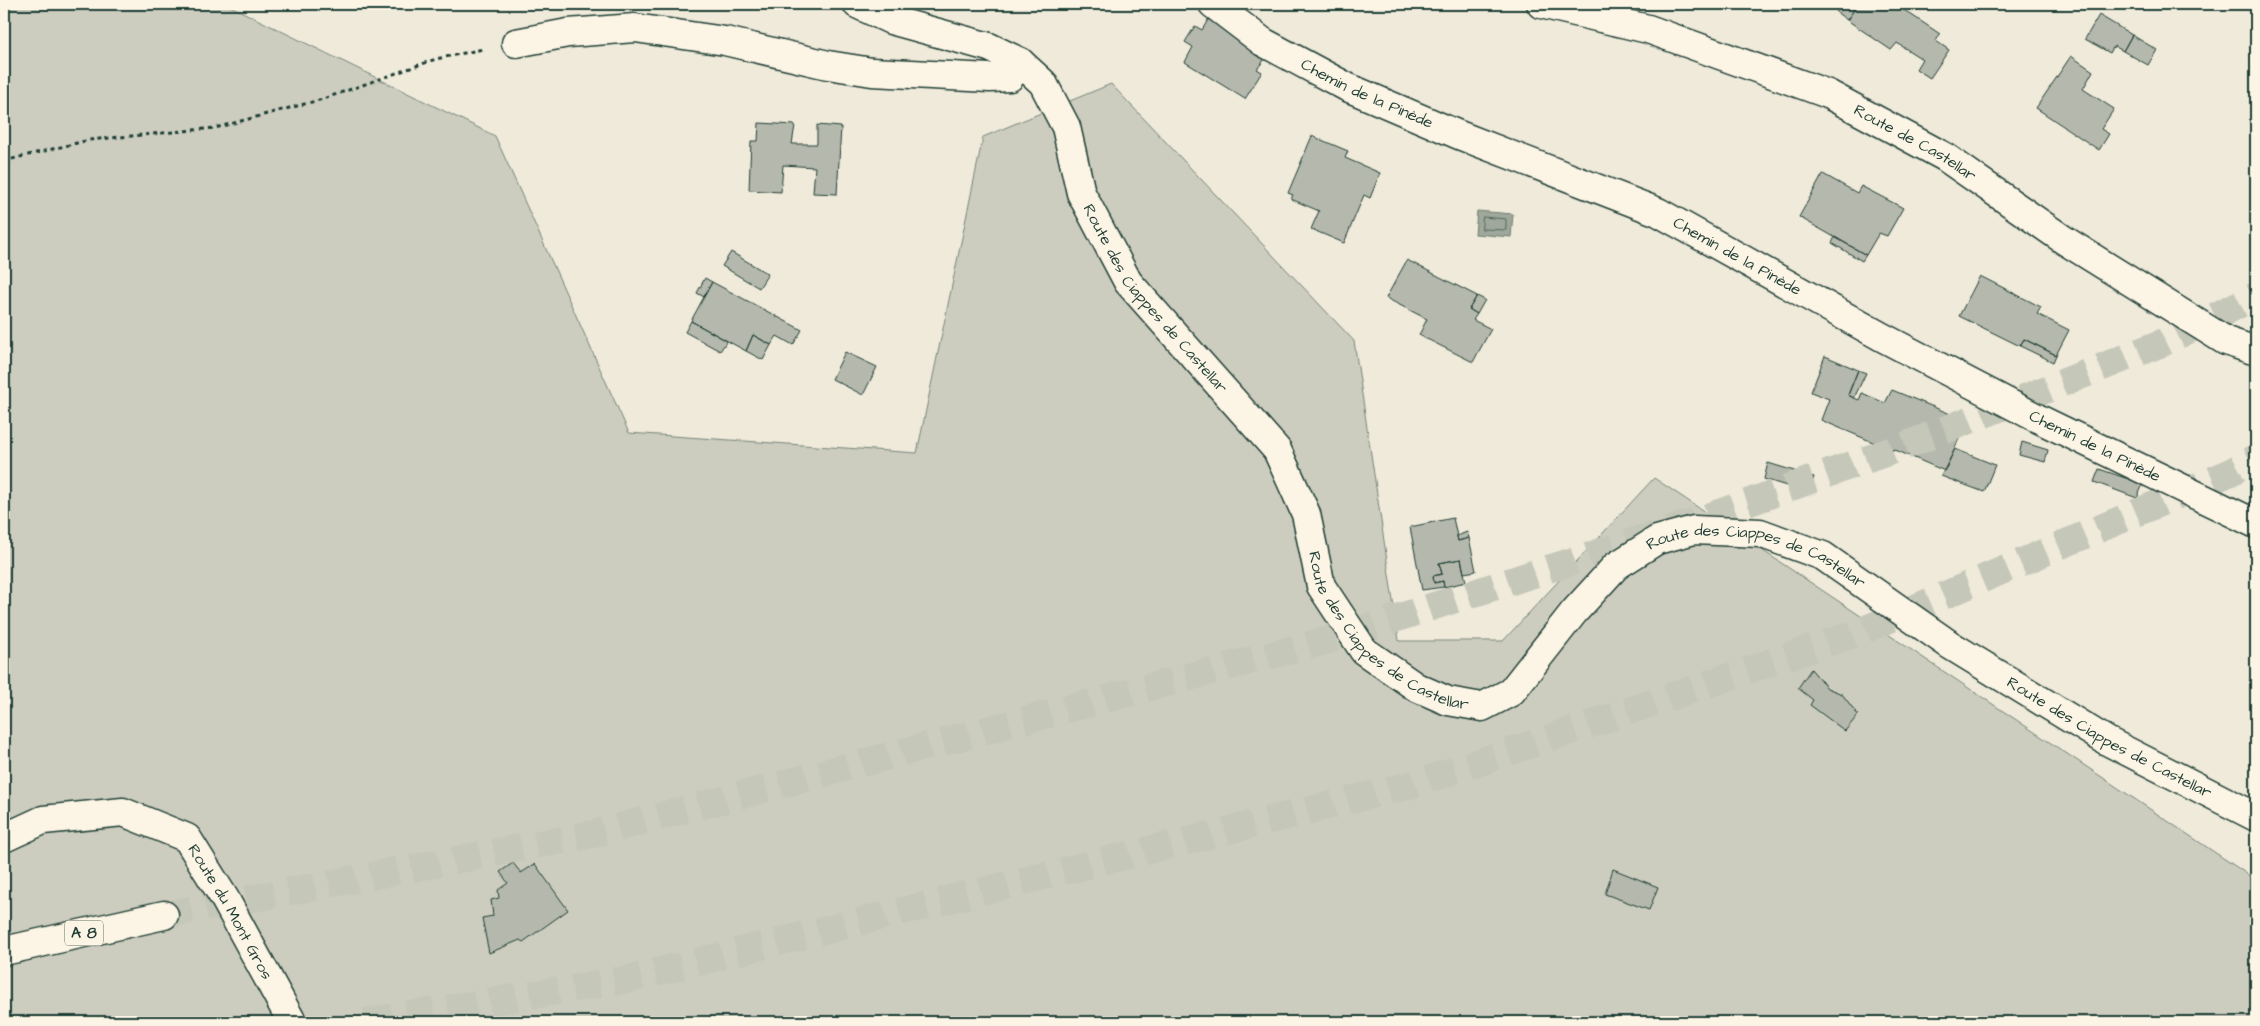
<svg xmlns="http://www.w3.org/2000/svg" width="2260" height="1026" font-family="'Architects Daughter',sans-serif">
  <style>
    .green { fill: #cccdbf; stroke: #76857a }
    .water { fill: #9fa89a; stroke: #6c7d71 }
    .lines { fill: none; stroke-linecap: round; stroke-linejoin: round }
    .shore { stroke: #52685d; stroke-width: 1 }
    .building { fill: #b5b9ad; stroke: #1f3d34 }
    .highway-tunnel { stroke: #c5c7b9; stroke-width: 28; stroke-dasharray: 28 14; stroke-linecap: butt }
    .minor-casing { stroke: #1f3d34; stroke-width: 31 }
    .highway-casing { stroke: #1f3d34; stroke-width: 31 }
    .path { stroke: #1f3d34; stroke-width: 3; stroke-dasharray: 4 4; stroke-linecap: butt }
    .minor { stroke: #fcf5e5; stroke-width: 28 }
    .highway { stroke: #fcf5e5; stroke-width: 28 }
    .labels { text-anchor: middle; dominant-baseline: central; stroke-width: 5; stroke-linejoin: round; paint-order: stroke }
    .shield { fill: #fcf5e5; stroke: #617469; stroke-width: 1 }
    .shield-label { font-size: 15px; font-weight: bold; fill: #1f3d34 }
    .street-label { font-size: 16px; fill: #1f3d34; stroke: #fcf5e5 }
  </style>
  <rect width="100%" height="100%" fill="#efeada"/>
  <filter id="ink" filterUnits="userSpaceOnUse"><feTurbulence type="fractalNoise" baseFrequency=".02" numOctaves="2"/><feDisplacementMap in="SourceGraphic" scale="10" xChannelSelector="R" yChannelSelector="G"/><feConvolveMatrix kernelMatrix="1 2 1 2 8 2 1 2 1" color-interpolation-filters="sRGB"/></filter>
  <g filter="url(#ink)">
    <path class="green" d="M4 4H226L495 136 629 433 917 453 983 137 1111 84 1354 341 1399 641H1503L1654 478 2256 880V1022H4Z"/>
    <path class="water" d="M1477 211 1513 214 1511 237 1475 234Z"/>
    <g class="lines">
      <path class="shore" d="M1483 217 1506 219V230L1482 229Z"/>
    </g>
    <path class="building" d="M1842 4H1858L1847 20 1836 12Z
      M1858 4H1895L1940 34 1936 41 1949 50 1930 78 1916 69 1922 59 1897 43 1891 50 1847 20Z
      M1211 15 1268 55 1257 69 1262 72 1245 99 1185 62 1193 47 1185 42 1195 26 1202 30Z
      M2099 15 2132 35 2123 51 2114 46 2110 53 2085 39Z
      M2132 35 2157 50 2148 65 2123 51Z
      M2071 56 2093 71 2083 89 2114 109 2101 129 2109 134 2099 150 2036 108Z
      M759 123 795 125 792 144H817V125L841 127 837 194 813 193 815 167 783 165 781 192 749 190 751 141H758Z
      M1312 136 1348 151 1345 158 1380 173 1370 198 1364 195 1344 243 1311 229 1319 211 1291 199 1293 195 1288 193Z
      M1823 174 1857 193 1861 186 1903 208 1887 236 1879 233 1866 255 1799 217Z
      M1835 237 1866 255 1862 261 1832 243Z
      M731 252 768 274 759 288 722 266Z
      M1407 260 1477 296 1469 309 1477 314 1473 320 1491 329 1473 362 1419 335 1427 319 1386 298Z
      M1980 276 2041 307 2037 314 2069 330 2056 355 2024 339 2020 346 1959 316Z
      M705 278 712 282 704 297 697 293Z
      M712 282 802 330 793 345 777 336 771 345 753 335 746 351 691 321Z
      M1477 296 1485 300 1477 314 1469 309Z
      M691 321 727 341 720 351 685 332Z
      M753 335 771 345 763 360 746 351Z
      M2024 339 2056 355 2053 362 2020 346Z
      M845 352 877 367 863 395 832 379Z
      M1825 356 1858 370 1848 395 1854 398 1859 400 1862 393 1885 403 1892 390 1953 415 1948 428 1961 434 1945 471 1893 449 1889 456 1873 449 1875 443 1821 420 1829 399 1811 392Z
      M1858 370 1866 373 1854 398 1848 395Z
      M1953 415 1966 420 1961 434 1948 428Z
      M2022 442 2048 450 2045 462 2019 455Z
      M1955 449 1995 465 1984 492 1941 476Z
      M1768 463 1814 477 1809 493 1764 479Z
      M2099 469 2143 484 2137 498 2094 482Z
      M1453 518 1458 541 1469 538 1476 571 1464 573 1461 559 1439 563 1442 574 1433 576 1434 583 1443 581 1444 587 1422 590 1410 527Z
      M1467 532 1469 538 1458 541 1457 536Z
      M1461 559 1466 582 1444 587 1443 581 1434 583 1433 576 1442 574 1439 563Z
      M1811 669 1827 688 1842 694 1858 715 1845 731 1810 705 1813 700 1798 688Z
      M513 863 521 873 535 864 568 910 523 942 520 940 489 953 482 918 493 916 491 900 499 898 498 890 508 883 500 872Z
      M1613 869 1658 887 1649 910 1605 894Z"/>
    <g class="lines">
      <path class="highway-tunnel" d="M164 915 593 834 1329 640 1700 520 1907 445 2162 343 2256 296
        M365 1022 624 980 1415 784 1857 633 2229 473 2256 458"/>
      <g class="minor-casing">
        <g id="minor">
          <path id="s1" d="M857 4 891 20 989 47 1020 62 1043 83 1066 127 1081 193 1128 282 1277 450 1306 514 1321 586 1364 651 1416 687 1448 701 1482 707 1511 692 1574 612 1616 566 1657 540 1694 530 1760 533 1823 556 1950 645 2107 741 2256 817"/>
          <path id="s2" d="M1213 4 1263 42 1347 87 1459 135 1658 212 1882 337 2037 418 2256 524"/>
          <path id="s3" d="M1541 4 1648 29 1828 94 1945 157 2064 240 2226 341 2256 351"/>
          <path d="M516 43 568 33 635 28 725 41 828 65 872 72 990 78 1010 77 1020 62"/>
          <path id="s4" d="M4 838 43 820 123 812 187 838 225 899 292 1022"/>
        </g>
      </g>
      <g class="highway-casing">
        <path id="highway" d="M4 951 164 915"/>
      </g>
      <path class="path" d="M4 161 89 140 215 128 323 99 436 59 483 49"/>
      <use href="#minor" class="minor"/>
      <use href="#highway" class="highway"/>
    </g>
  </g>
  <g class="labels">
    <rect class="shield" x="65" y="920.5" width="38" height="25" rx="4"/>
    <g class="shield-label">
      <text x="84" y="933">A 8</text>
    </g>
    <g class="street-label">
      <text stroke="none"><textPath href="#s2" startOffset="179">Chemin de la Pinède</textPath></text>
      <text stroke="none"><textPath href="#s3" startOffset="401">Route de Castellar</textPath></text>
      <text stroke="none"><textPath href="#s2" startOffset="584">Chemin de la Pinède</textPath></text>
      <text stroke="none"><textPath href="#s1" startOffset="452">Route des Ciappes de Castellar</textPath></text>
      <text stroke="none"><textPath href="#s2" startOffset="989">Chemin de la Pinède</textPath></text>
      <text stroke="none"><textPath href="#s1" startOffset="1352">Route des Ciappes de Castellar</textPath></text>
      <text stroke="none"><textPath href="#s1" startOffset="872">Route des Ciappes de Castellar</textPath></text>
      <text stroke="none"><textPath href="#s1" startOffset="1758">Route des Ciappes de Castellar</textPath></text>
      <text stroke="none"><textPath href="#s4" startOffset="278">Route du Mont Gros</textPath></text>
    </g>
  </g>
  <rect width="2260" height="1026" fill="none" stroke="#fcf5e5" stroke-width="20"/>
  <rect x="10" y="10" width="2240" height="1006" fill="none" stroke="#1f3d34" stroke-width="2" filter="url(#ink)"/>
</svg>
